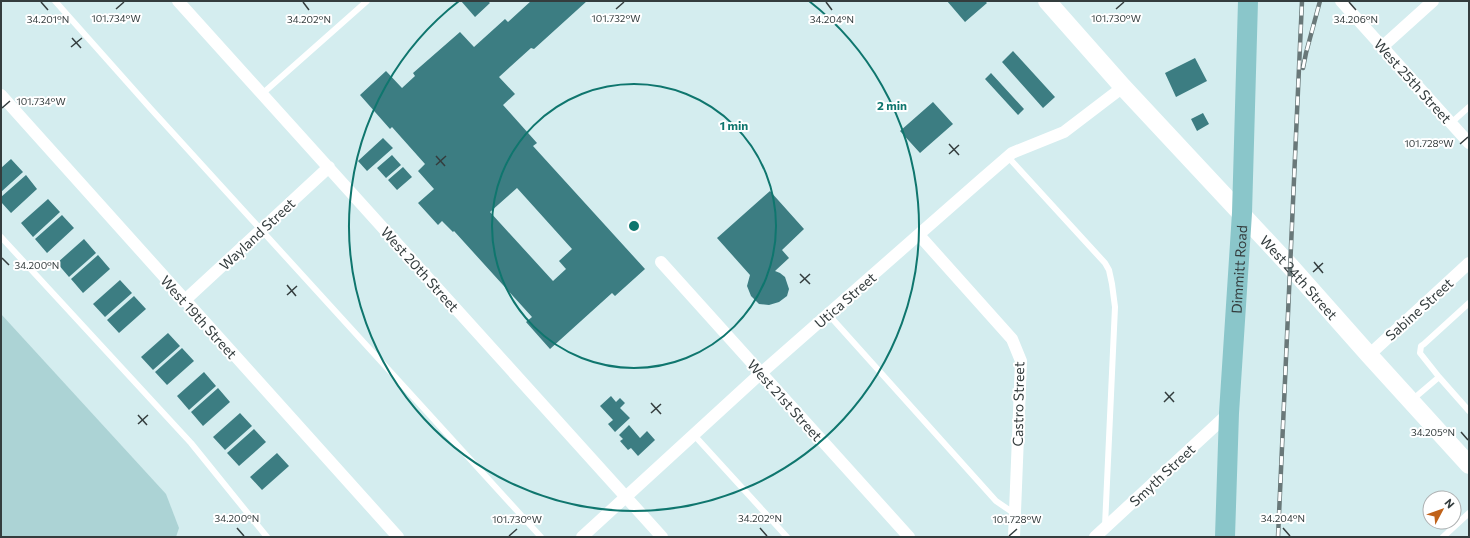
<svg xmlns="http://www.w3.org/2000/svg" width="1470" height="538" font-family="Commissioner,sans-serif">
  <style>
    .green { fill: #acd3d5 }
    .building { fill: #3c7d82; fill-rule: evenodd }
    .lines { fill: none; stroke-linecap: round; stroke-linejoin: round }
    .service { stroke: #fff; stroke-width: 6 }
    .minor { stroke: #fff; stroke-width: 12 }
    .secondary { stroke: #fff; stroke-width: 18 }
    .primary { stroke: #8ac6ca; stroke-width: 20 }
    .rail-casing { stroke: #697879; stroke-width: 4.5 }
    .rail { stroke: #fff; stroke-width: 3; stroke-dasharray: 9; stroke-linecap: butt }
    .ticks { fill: none; stroke: #343d3e; stroke-width: 1.5 }
    .ring { fill: none; stroke: #0f766e; stroke-width: 2 }
    .labels { text-anchor: middle; dominant-baseline: central; stroke-width: 4; stroke-linejoin: round; paint-order: stroke }
    .street-label { font-size: 14px; fill: #343d3e; stroke: #fff }
    .ticks-label { font-size: 10px; text-anchor: middle; fill: #343d3e; stroke: #fff; stroke-width: 4; stroke-linejoin: round; paint-order: stroke }
    .centre { fill: #0f766e; stroke: #fff; stroke-width: 2 }
    .ring-label { font-size: 12px; text-anchor: middle; font-weight: bold; fill: #0f766e; stroke: #fff; stroke-width: 4; stroke-linejoin: round; paint-order: stroke }
  </style>
  <rect width="100%" height="100%" fill="#d4edef"/>
  <path class="green" d="M1 314 166 494 179 528 176 537H1Z"/>
  <path class="building" d="M461 1H488L490 3 475 17Z
    M531 1H587L534 49 531 48 499 77 515 94 503 105 537 143 533 146 645 269 615 296 612 293 550 349 526 322 532 317 454 231 453 232 442 221 438 225 418 203 434 189 418 171 425 164 392 127 390 129 360 95 386 71 402 88 415 76 413 73 460 32 474 47 505 19 508 22ZM517 188 572 249 559 261 566 269 553 281 490 212Z
    M947 1H985L987 3 965 22Z
    M1013 51 1055 97 1043 108 1002 62Z
    M1195 58 1207 81 1176 97 1165 73Z
    M991 73 1024 109 1018 115 985 79Z
    M933 102 953 124 920 153 900 131Z
    M1203 113 1209 124 1197 131 1191 119Z
    M383 138 393 148 367 171 358 161Z
    M392 155 401 165 386 178 377 168Z
    M11 159 23 172 1 192V168Z
    M403 167 412 177 397 190 388 180Z
    M26 175 37 189 11 213 1 202V197Z
    M770 191 804 229 782 250 789 258 775 271 780 273 785 277 789 289 787 296 779 302 769 305 759 304 751 296 747 286 750 275 717 238Z
    M48 199 60 212 33 237 21 223Z
    M62 215 74 228 47 253 35 239Z
    M84 239 96 253 69 277 57 263Z
    M98 255 110 269 83 293 71 279Z
    M120 280 132 293 105 317 93 304Z
    M134 296 146 309 119 333 107 320Z
    M168 333 180 346 153 370 141 357Z
    M182 348 194 361 167 385 155 372Z
    M204 372 216 386 189 410 177 396Z
    M218 388 230 402 203 426 191 412Z
    M611 396 616 402 620 398 625 403 620 408 630 418 615 432 608 424 613 420 600 406Z
    M240 413 252 426 225 450 213 437Z
    M629 425 640 438 647 431 655 440 638 456 631 448 628 450 620 441 623 439 619 435Z
    M254 429 266 442 239 466 227 453Z
    M277 453 289 466 262 490 250 477Z"/>
  <g class="lines">
    <path class="service" d="M55 1 151 109 541 537
      M262 94 367 1
      M1451 123 1469 107
      M1008 157 1105 263 1109 270 1112 284 1115 307 1105 526
      M1 237 191 443 267 537
      M1469 303 1424 344 1421 346 1420 353 1439 377 1469 411
      M828 314 996 501 1015 514
      M1412 400 1439 377
      M694 435 787 537
      M1443 537 1469 513"/>
    <path class="minor" d="M178 1 662 537
      M1341 1 1469 143
      M1382 47 1433 1
      M1 95 398 537
      M919 235 1012 339 1021 361 1014 537
      M661 262 909 537
      M184 301 329 167
      M1369 355 1469 263
      M582 537 761 373 982 179 1012 153 1064 132 1123 87
      M1095 537 1229 413"/>
    <path class="secondary" id="s1" d="M1047 1 1123 87 1291 267 1369 355 1469 465"/>
    <path class="primary" id="s2" d="M1225 537 1229 413 1242 213 1248 1"/>
    <g class="rail-casing">
      <path id="rail" d="M1303 68 1306 53 1320 1
        M1278 537 1302 1"/>
    </g>
    <use href="#rail" class="rail"/>
  </g>
  <path class="ticks" d="M41 2 48 10M303 2 309 10M826 2 832 10M1349 2 1356 10M116 9 124 2M616 9 624 2M1116 9 1124 2M72 38 81 48M71 47 82 38M2 108 10 101M949 144 959 155M1460 144 1468 137M949 154 959 145M436 156 445 166M436 165 446 156M2 258 9 265M1314 262 1323 273M1313 272 1323 263M800 274 810 284M800 283 810 274M287 285 296 296M287 295 297 286M1165 392 1174 402M1164 402 1174 392M651 403 661 414M651 413 661 404M138 415 147 425M138 424 148 415M1461 432 1468 440M237 528 244 536M760 528 767 536M1283 528 1290 536M509 536 517 529M1009 536 1017 529"/>
  <g class="ring">
    <circle cx="634" cy="226" r="142"/>
    <path d="M809 1A285 285 0 1 1 459 1"/>
  </g>
  <g class="labels">
    <g class="street-label">
      <text transform="translate(1413 81) rotate(48)">West 25th Street</text>
      <text transform="translate(257 234) rotate(-43)">Wayland Street</text>
      <text transform="translate(420 269) rotate(48)">West 20th Street</text>
      <text stroke="none"><textPath href="#s2" startOffset="268">Dimmitt Road</textPath></text>
      <text stroke="none"><textPath href="#s1" startOffset="374">West 24th Street</textPath></text>
      <text transform="translate(845 300) rotate(-41)">Utica Street</text>
      <text transform="translate(1419 309) rotate(-42)">Sabine Street</text>
      <text transform="translate(199 317) rotate(48)">West 19th Street</text>
      <text transform="translate(785 400) rotate(48)">West 21st Street</text>
      <text transform="translate(1018 404) rotate(-89)">Castro Street</text>
      <text transform="translate(1162 475) rotate(-43)">Smyth Street</text>
    </g>
  </g>
  <g class="ticks-label">
    <text x="116" y="22">101.734°W</text>
    <text x="616" y="22">101.732°W</text>
    <text x="1116" y="22">101.730°W</text>
    <text x="48" y="23">34.201°N</text>
    <text x="309" y="23">34.202°N</text>
    <text x="832" y="23">34.204°N</text>
    <text x="1356" y="23">34.206°N</text>
    <text x="41" y="105">101.734°W</text>
    <text x="1429" y="147">101.728°W</text>
    <text x="37" y="269">34.200°N</text>
    <text x="1433" y="436">34.205°N</text>
    <text x="237" y="522">34.200°N</text>
    <text x="760" y="522">34.202°N</text>
    <text x="1283" y="522">34.204°N</text>
    <text x="517" y="523">101.730°W</text>
    <text x="1017" y="523">101.728°W</text>
  </g>
  <circle cx="634" cy="226" r="6" class="centre"/>
  <g class="ring-label">
    <text x="892" y="110">2 min</text>
    <text x="734" y="130">1 min</text>
  </g>
  <rect width="1470" height="538" fill="none" stroke="#343d3e" stroke-width="4"/>
  <g transform="translate(1442 510) rotate(49)"><circle r="19" fill="#ffffff" stroke="#aeb1b2"/>
  <path d="M0-3L7 15L0 10L-7 15Z" fill="#c0621a"/>
  <text y="-6" font-size="11" font-weight="bold" text-anchor="middle" fill="#343d3e">N</text>
  </g>
</svg>
